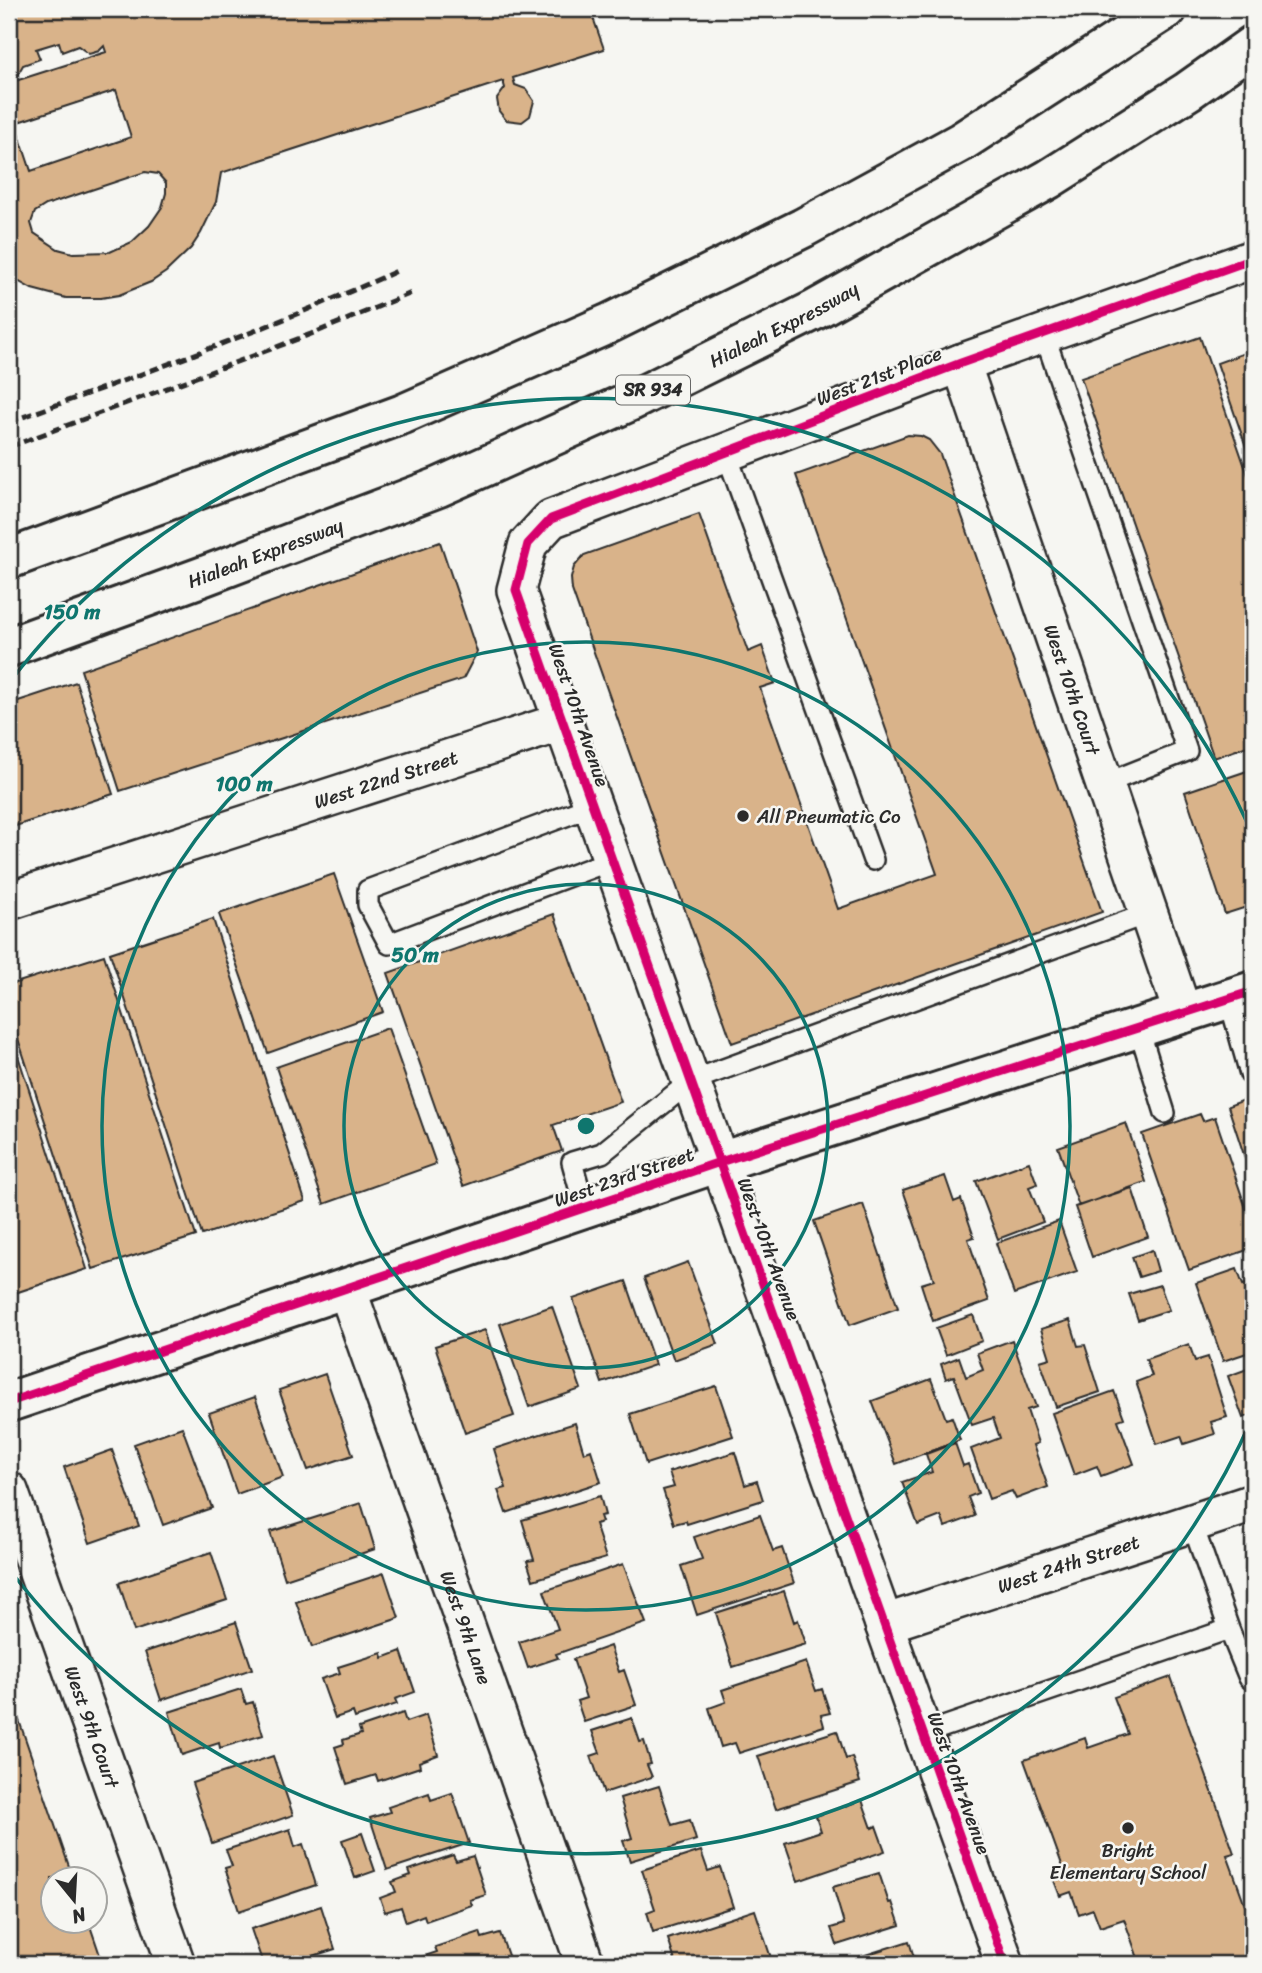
<svg xmlns="http://www.w3.org/2000/svg" width="1262" height="1973" font-family="Sriracha,sans-serif">
  <style>
    .building { fill: #d9b38a; stroke: #2b2b2b; stroke-width: 2; fill-rule: evenodd }
    .lines { fill: none; stroke-linecap: round; stroke-linejoin: round }
    .service-casing { stroke: #2b2b2b; stroke-width: 24 }
    .minor-casing { stroke: #2b2b2b; stroke-width: 42 }
    .tertiary-casing { stroke: #2b2b2b; stroke-width: 44 }
    .primary-casing { stroke: #2b2b2b; stroke-width: 44 }
    .service { stroke: #f6f6f2; stroke-width: 19 }
    .minor { stroke: #f6f6f2; stroke-width: 37 }
    .tertiary { stroke: #f6f6f2; stroke-width: 38 }
    .primary { stroke: #f6f6f2; stroke-width: 38 }
    .rail { stroke: #2b2b2b; stroke-width: 5; stroke-dasharray: 10 5; stroke-linecap: butt }
    .cycleway-casing { stroke: #f6f6f2; stroke-width: 13 }
    .cycleway { stroke: #d6006c; stroke-width: 9 }
    .ring { fill: none; stroke: #0f766e; stroke-width: 3.5 }
    .poi-dot { fill: #2b2b2b; stroke: #f6f6f2; stroke-width: 2.5 }
    .labels { text-anchor: middle; dominant-baseline: central; stroke-width: 5; stroke-linejoin: round; paint-order: stroke }
    .shield { fill: #f6f6f2; stroke: #686867; stroke-width: 2 }
    .shield-label { font-size: 18px; font-weight: bold; fill: #2b2b2b }
    .street-label { font-size: 19px; fill: #2b2b2b; stroke: #f6f6f2 }
    .poi-label { font-size: 19px; fill: #2b2b2b; stroke: #f6f6f2; text-anchor: start }
    .centre { fill: #0f766e; stroke: #f6f6f2; stroke-width: 3.5 }
    .ring-label { font-size: 21px; text-anchor: middle; font-weight: bold; fill: #0f766e; stroke: #f6f6f2; stroke-width: 5; stroke-linejoin: round; paint-order: stroke }
  </style>
  <rect width="100%" height="100%" fill="#f6f6f2"/>
  <filter id="ink" filterUnits="userSpaceOnUse"><feTurbulence type="fractalNoise" baseFrequency=".0143" numOctaves="2"/><feDisplacementMap in="SourceGraphic" scale="14" xChannelSelector="R" yChannelSelector="G"/><feConvolveMatrix kernelMatrix="1 2 1 2 8 2 1 2 1" color-interpolation-filters="sRGB"/></filter>
  <g filter="url(#ink)">
    <path class="building" d="M9 9H590L604 49 513 78 515 85 526 89 534 101 530 116 522 122 506 120 499 111 497 99 505 88 503 81 221 173 216 202 201 233 191 248 166 272 151 282 119 295 101 298H66L32 289 9 276V83L106 52 104 46 99 51 89 54 78 46 62 52 59 42 36 49 40 59 23 65 18 74 9 78ZM116 90 131 137 31 171 15 123ZM145 172 158 174 166 183V193L162 207 149 226 132 242 110 252 73 253 58 249 34 233 31 223 35 212 46 205Z
      M1200 337 1253 490V744L1214 758 1081 378Z
      M1253 350V467L1217 363Z
      M908 435 921 436 929 440 940 454 1102 912 732 1043 572 590 571 578 574 567 584 555 699 514 748 652 762 646 775 683 760 688 838 909 937 874 796 475Z
      M440 542 477 652 463 679 120 791 81 670Z
      M76 682 113 794 9 828V704Z
      M1253 769V905L1225 914 1185 792Z
      M334 874 383 1012 268 1053 219 914Z
      M554 914 621 1102 553 1125 562 1151 463 1186 388 973Z
      M213 919 305 1201 202 1235 110 953Z
      M104 955 196 1236 93 1269 9 1011V985Z
      M9 1028 87 1269 9 1295Z
      M388 1028 436 1164 324 1204 276 1067Z
      M1253 1086V1159L1246 1161 1228 1106 1250 1098 1247 1088Z
      M1200 1114 1203 1121 1215 1117 1253 1229V1248L1189 1270 1142 1134Z
      M1126 1123 1146 1182 1079 1206 1058 1147Z
      M1029 1162 1037 1184 1029 1187 1043 1222 998 1239 976 1181Z
      M945 1176 954 1202 961 1199 974 1237 968 1239 989 1301 933 1321 921 1284 934 1280 903 1190Z
      M1132 1188 1148 1237 1092 1257 1075 1207Z
      M863 1204 898 1308 850 1325 814 1221Z
      M1059 1221 1077 1272 1014 1294 996 1243Z
      M1152 1250 1158 1271 1139 1277 1132 1257Z
      M688 1262 718 1344 674 1360 644 1278Z
      M1237 1269 1243 1285 1253 1282V1353V1351L1223 1361 1196 1283Z
      M626 1281 655 1365 602 1383 573 1299Z
      M1160 1285 1169 1310 1138 1320 1129 1294Z
      M552 1306 581 1389 529 1407 500 1324Z
      M973 1315 982 1341 946 1355 936 1328Z
      M1070 1320 1078 1346 1085 1345 1100 1392 1056 1407 1040 1361 1050 1358 1041 1329Z
      M485 1330 514 1416 465 1433 435 1346Z
      M1012 1340 1036 1407 1027 1410 1038 1443 1033 1445 1048 1487 1016 1499 1012 1491 989 1499 971 1449 1000 1438 993 1418 972 1425 954 1376 946 1379 941 1364 959 1357 966 1377 983 1370 977 1353Z
      M1189 1344 1195 1361 1208 1357 1227 1417 1211 1422 1215 1434 1184 1444 1181 1436 1157 1444 1136 1382 1152 1376 1146 1359Z
      M1253 1367V1414L1243 1418 1228 1376Z
      M325 1374 353 1455 308 1470 279 1390Z
      M931 1379 946 1419 952 1417 960 1440 896 1464 872 1401Z
      M716 1386 733 1436 646 1464 630 1414Z
      M1114 1391 1124 1418 1118 1420 1134 1464 1101 1476 1097 1466 1074 1475 1052 1413Z
      M255 1397 283 1477 237 1494 209 1413Z
      M575 1423 584 1453 591 1450 601 1482 506 1513 498 1490 506 1488 494 1449Z
      M182 1427 212 1508 163 1525 134 1444Z
      M955 1443 963 1466 968 1464 978 1493 968 1497 975 1516 945 1527 941 1516 918 1525 902 1482 932 1472 926 1454Z
      M112 1450 139 1526 90 1543 64 1467Z
      M735 1452 745 1485 757 1481 763 1500 687 1524 686 1521 674 1524 663 1490 674 1487 669 1472Z
      M600 1496 605 1515 600 1516 602 1522 595 1524 606 1558 533 1580 527 1561 534 1560 522 1520Z
      M361 1503 375 1549 285 1579 270 1532Z
      M760 1515 773 1551 782 1548 794 1583 697 1615 681 1566 702 1559 694 1537Z
      M211 1552 227 1600 134 1631 119 1583Z
      M623 1564 646 1623 556 1654 558 1658 528 1668 519 1642 558 1629 544 1591Z
      M384 1573 399 1618 312 1647 296 1602Z
      M784 1591 794 1622 798 1620 806 1644 733 1667 716 1613Z
      M236 1622 252 1669 161 1700 145 1652Z
      M610 1646 619 1672 624 1670 636 1705 584 1722 577 1701 586 1698 573 1659Z
      M401 1651 415 1692 395 1699 397 1704 355 1718 353 1712 335 1718 321 1679 340 1673 338 1667 382 1653 383 1658Z
      M806 1662 816 1691 822 1689 830 1713 821 1715 824 1726 739 1753 735 1743 721 1747 709 1708 726 1702 722 1690Z
      M1171 1677 1234 1853 1227 1855 1253 1927V1964H1247L1244 1957 1222 1964H1140L1124 1919 1100 1927 1093 1909 1079 1914 1071 1892 1060 1896 1053 1878 1065 1873 1024 1760 1085 1738 1088 1748 1128 1734 1114 1697Z
      M241 1689 246 1704 253 1702 263 1735 220 1748 219 1743 182 1755 169 1712Z
      M9 1691 73 1878H52V1920H88L103 1964H9Z
      M403 1713 406 1722 426 1715 438 1755 419 1762 420 1767 378 1781 376 1775 347 1784 335 1747 344 1744 343 1740 361 1734 359 1728Z
      M632 1718 640 1742 644 1741 651 1764 647 1765 652 1777 604 1793 591 1756 600 1753 592 1731Z
      M837 1731 846 1759 852 1757 860 1782 776 1809 758 1756Z
      M273 1756 293 1815 212 1843 192 1783Z
      M659 1786 672 1825 690 1820 696 1840 630 1861 623 1841 632 1838 620 1798Z
      M429 1793 431 1800 452 1793 469 1843 387 1870 370 1818 390 1812 388 1807Z
      M862 1800 872 1828 876 1826 885 1851 798 1881 785 1843 821 1831 816 1816Z
      M290 1829 295 1847 303 1844 316 1885 239 1911 225 1868 232 1866 226 1850Z
      M362 1833 375 1871 355 1878 342 1840Z
      M701 1851 708 1871 720 1867 733 1907 653 1932 647 1912 655 1909 642 1870Z
      M453 1855 456 1861 473 1856 486 1895 470 1900 472 1905 426 1921 424 1915 406 1922 401 1907 385 1912 380 1898 396 1892 392 1882 411 1875 409 1870Z
      M879 1873 889 1903 892 1902 900 1925 837 1945 831 1928 844 1924 833 1887Z
      M321 1906 335 1949 288 1964H263L251 1929Z
      M755 1910 773 1964H751L749 1958 739 1961 740 1964H676L668 1939Z
      M480 1932 482 1938 500 1933 511 1964H421L419 1958 437 1952 435 1947Z
      M909 1941 916 1964H837Z"/>
    <g class="lines">
      <g class="service-casing">
        <path id="service" d="M1044 334 1187 751 1104 784
          M726 452 873 860
          M592 806 368 890V905L389 944 612 860
          M1229 999 1250 1074
          M1139 1029 1165 1113
          M585 1209 572 1162 602 1153 691 1081 1149 913
          M1229 1629 1249 1678 1253 1677
          M923 1734 1229 1629 1192 1523"/>
      </g>
      <g class="minor-casing">
        <g id="minor">
          <path id="s1" d="M961 363 1183 1014"/>
          <path id="s2" d="M9 901 562 722"/>
          <path id="s3" d="M347 1289 585 1964"/>
          <path id="s4" d="M9 1491 176 1964"/>
          <path id="s5" d="M884 1624 1253 1503"/>
          <path d="M1005 1964 516 590 528 544 551 519 961 363 1253 259"/>
        </g>
      </g>
      <g class="tertiary-casing">
        <path id="tertiary" d="M9 1402 720 1162 1253 991"/>
      </g>
      <g class="primary-casing">
        <g id="primary">
          <path d="M9 559 403 414 608 324 803 228 961 142 1167 9"/>
          <path id="s6" d="M9 647 204 576 439 487 631 401 813 311 1049 179 1188 91 1253 45"/>
        </g>
      </g>
      <use href="#service" class="service"/>
      <use href="#minor" class="minor"/>
      <use href="#tertiary" class="tertiary"/>
      <use href="#primary" class="primary"/>
      <path class="rail" d="M9 422C140 375 271 328 399 270
        M9 447 314 333 414 292"/>
      <g class="cycleway-casing">
        <path id="cycleway" d="M9 1402 720 1162 1253 991
          M1005 1964 516 590 528 544 551 519 961 363 1253 259"/>
      </g>
      <use href="#cycleway" class="cycleway"/>
    </g>
  </g>
  <g class="ring">
    <circle cx="586" cy="1126" r="242"/>
    <circle cx="586" cy="1126" r="484"/>
    <path d="M1253 1416A727 727 0 0 1 9 1569M9 683A727 727 0 0 1 1253 836"/>
  </g>
  <g class="poi-dot">
    <circle cx="743" cy="816" r="7"/>
    <circle cx="1128" cy="1828" r="7"/>
  </g>
  <g class="labels">
    <rect class="shield" x="616" y="375.5" width="74" height="29" rx="5"/>
    <g class="shield-label">
      <text x="653" y="390">SR 934</text>
    </g>
    <g class="street-label">
      <text stroke="none"><textPath href="#s6" startOffset="840">Hialeah Expressway</textPath></text>
      <text transform="translate(879 376) rotate(-21)">West 21st Place</text>
      <text stroke="none"><textPath href="#s6" startOffset="273">Hialeah Expressway</textPath></text>
      <text stroke="none"><textPath href="#s1" startOffset="345">West 10th Court</textPath></text>
      <text transform="translate(579 715) rotate(71)">West 10th Avenue</text>
      <text stroke="none"><textPath href="#s2" startOffset="396">West 22nd Street</textPath></text>
      <text transform="translate(624 1177) rotate(-19)">West 23rd Street</text>
      <text transform="translate(769 1249) rotate(70)">West 10th Avenue</text>
      <text stroke="none"><textPath href="#s5" startOffset="194">West 24th Street</textPath></text>
      <text stroke="none"><textPath href="#s3" startOffset="359">West 9th Lane</textPath></text>
      <text stroke="none"><textPath href="#s4" startOffset="250">West 9th Court</textPath></text>
      <text transform="translate(959 1783) rotate(70)">West 10th Avenue</text>
    </g>
    <g class="poi-label">
      <text x="757" y="816">All Pneumatic Co</text>
      <text x="1128" y="1850" text-anchor="middle">Bright<tspan x="1128" dy="22">Elementary School</tspan></text>
    </g>
  </g>
  <circle cx="586" cy="1126" r="10" class="centre"/>
  <g class="ring-label">
    <text x="72" y="619">150 m</text>
    <text x="244" y="791">100 m</text>
    <text x="415" y="962">50 m</text>
  </g>
  <rect width="1262" height="1973" fill="none" stroke="#f6f6f2" stroke-width="35"/>
  <rect x="18" y="18" width="1227" height="1938" fill="none" stroke="#2b2b2b" stroke-width="2.5" filter="url(#ink)"/>
  <g transform="translate(74 1900) rotate(162)"><circle r="33" fill="#f6f6f2" stroke="#a5a5a2" stroke-width="2"/>
  <path d="M0-5L12 26L0 18L-12 26Z" fill="#2b2b2b"/>
  <text y="-10" font-size="19" font-weight="bold" text-anchor="middle" fill="#2b2b2b">N</text>
  </g>
</svg>
